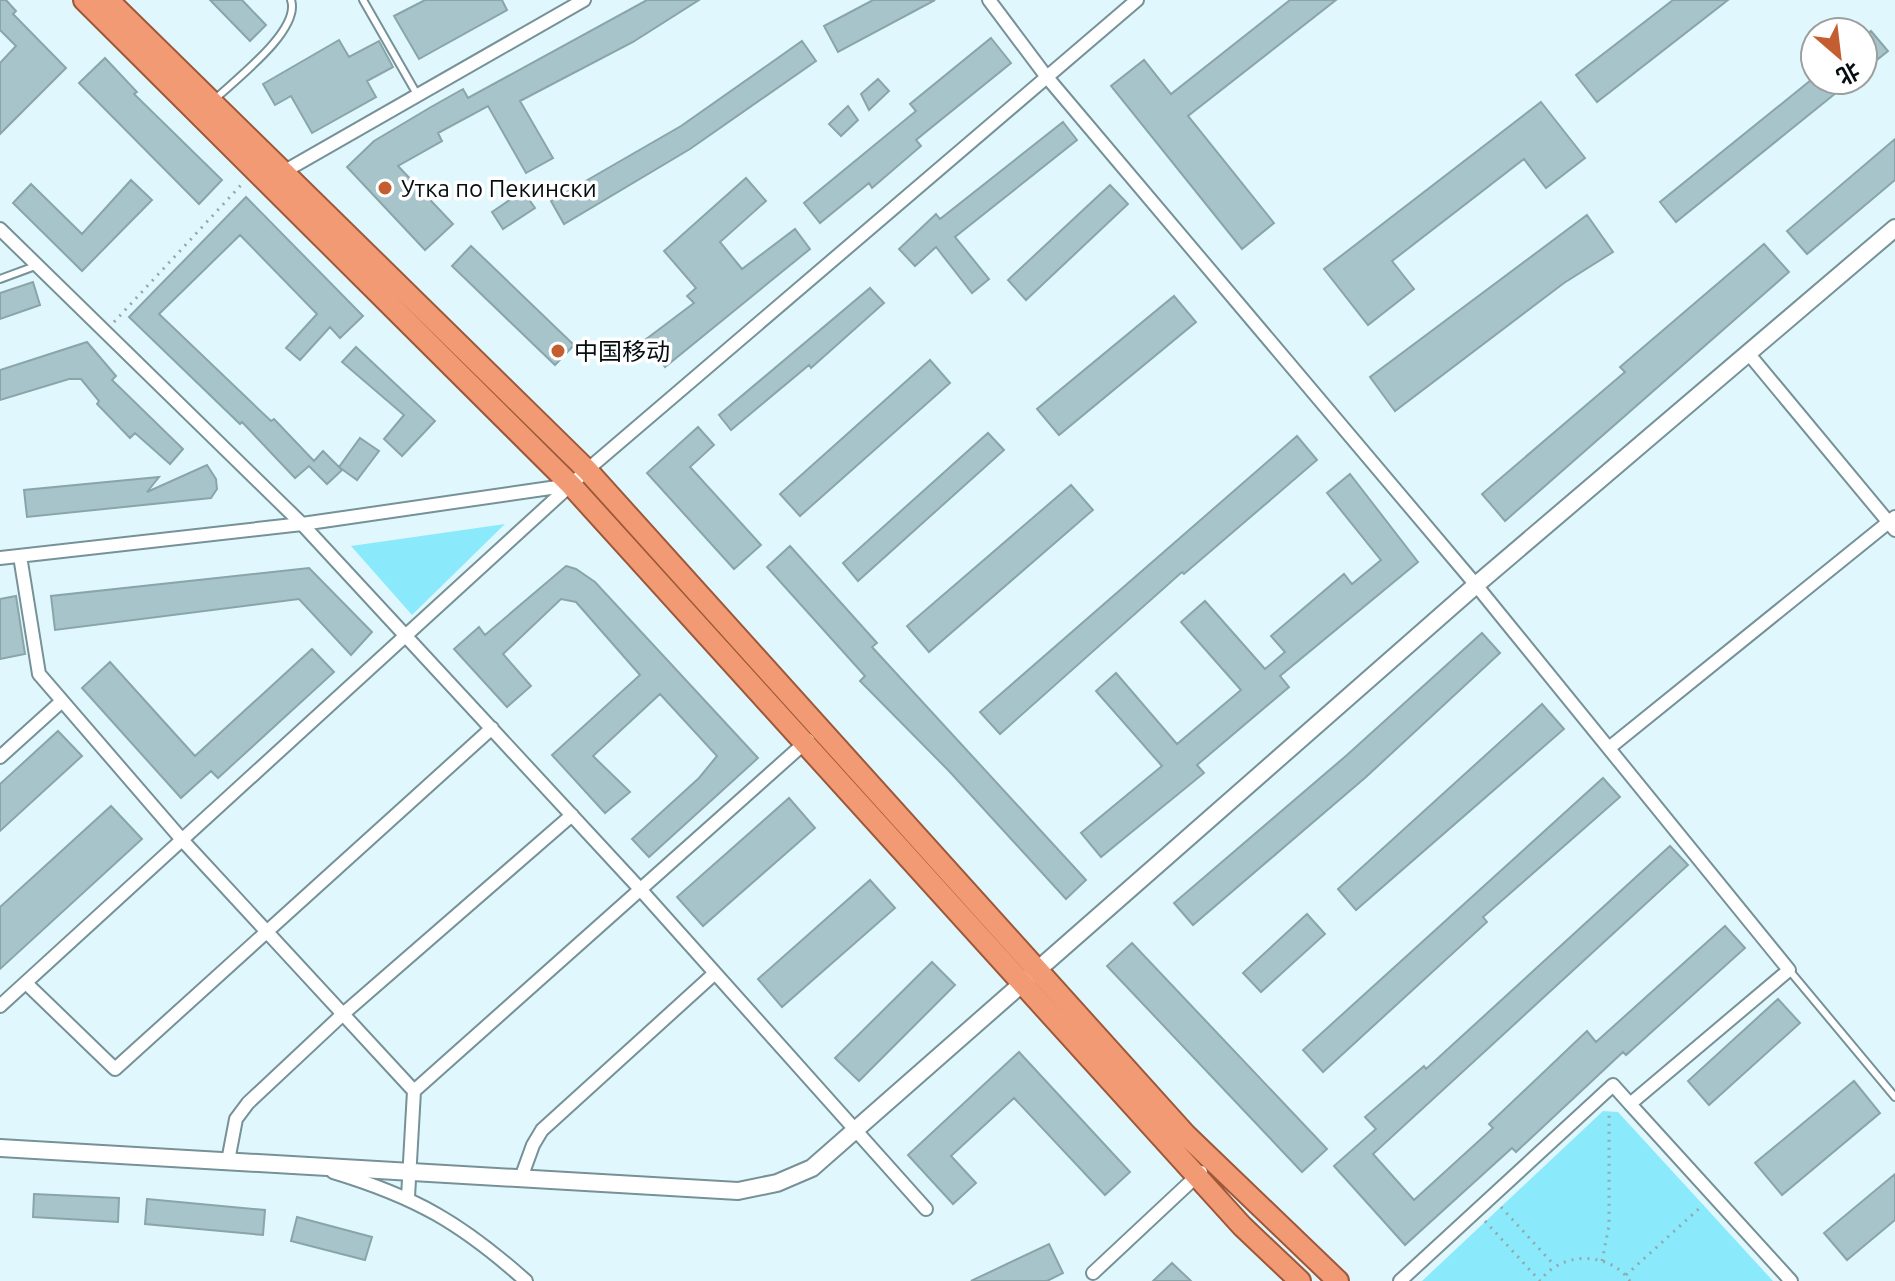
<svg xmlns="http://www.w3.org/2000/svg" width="1895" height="1281" font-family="Ubuntu,'Noto Sans SC',sans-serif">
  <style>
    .green { fill: #8aeafc }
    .building { fill: #a7c4ca; stroke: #89a5aa; stroke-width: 2 }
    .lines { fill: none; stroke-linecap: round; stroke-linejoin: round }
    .service-casing { stroke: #769197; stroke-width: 10 }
    .minor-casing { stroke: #769197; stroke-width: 16 }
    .tertiary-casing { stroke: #769197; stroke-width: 20 }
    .trunk-casing { stroke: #9d583a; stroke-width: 24 }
    .path { stroke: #94a7ab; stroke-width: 3; stroke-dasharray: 2 6; stroke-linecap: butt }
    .service { stroke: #fff; stroke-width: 6 }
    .minor { stroke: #fff; stroke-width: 12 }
    .tertiary { stroke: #fff; stroke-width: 16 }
    .trunk { stroke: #f29a73; stroke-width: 20 }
    .poi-dot { fill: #c45e30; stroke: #fff; stroke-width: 3 }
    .labels { text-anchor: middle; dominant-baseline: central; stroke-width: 7; stroke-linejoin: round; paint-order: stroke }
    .poi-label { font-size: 24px; fill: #050f11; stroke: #fff; text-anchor: start }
  </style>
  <rect width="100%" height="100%" fill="#e0f8fd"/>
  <path class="green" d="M505 524 412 615 351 546Z
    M1603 1111 1618 1112 1773 1281H1422Z"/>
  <path class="building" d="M0 0H6L16 11 13 14 66 68 0 134V63L16 46 0 30Z
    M210 0H242L266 25 250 41Z
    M425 0H502L507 10 419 59 394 16Z
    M647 0H699L633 42 520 101 553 158 526 173 488 106 438 133 442 141 398 166 453 224 425 250 347 167 374 141 431 107 463 89 468 98Z
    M873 0H935L838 52 824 26Z
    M1290 0H1336L1188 116 1274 223 1242 249 1111 86 1144 60 1171 94Z
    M1673 0H1728L1597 102 1576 75Z
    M1871 31 1888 51 1863 71V38Z
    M991 38 1011 63 916 140 921 146 872 188 869 183 820 223 804 203 916 111 910 104Z
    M339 40 349 57 379 41 393 67 367 81 376 97 312 133 291 96 275 105 263 84Z
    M802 41 816 61 690 149 564 224 551 201 681 126Z
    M105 58 137 92 134 94 222 180 199 204 79 83Z
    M878 79 889 91 869 110 861 94Z
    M1811 80H1852L1676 222 1660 202Z
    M1541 102 1585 158 1546 188 1524 159 1392 261 1414 289 1368 325 1324 269Z
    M848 106 858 120 841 136 829 124Z
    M1063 122 1077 140 955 237 989 279 972 293 936 247 915 266 899 249 936 214 940 219Z
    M1895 139V180L1807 254 1787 231Z
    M746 178 766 201 720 242 742 269 795 229 810 249 665 367 645 340 694 303 687 296 696 288 664 251Z
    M131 180 152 200 82 271 13 203 31 184 82 234Z
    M1110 185 1128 204 1026 300 1008 280Z
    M523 191 535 208 503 229 492 212Z
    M246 197 363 316 340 338 330 327 300 360 286 348 317 314 240 235 159 314 271 421 274 419 314 461 323 451 342 470 327 484 309 466 295 478 242 422 240 424 129 317Z
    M1587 215 1613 252 1564 283 1395 411 1370 377Z
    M1764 244 1789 272 1505 521 1482 494 1625 372 1620 367Z
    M471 246 574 345 555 365 452 266Z
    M33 282 40 305 0 319V293Z
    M870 288 884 303 811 368 809 365 731 430 719 415Z
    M1174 296 1196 322 1059 435 1037 409Z
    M87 342 116 376 112 380 183 449 170 464 135 433 130 438 97 404 99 401 81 379H69L0 400V370Z
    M356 347 435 421 402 456 384 439 404 415 342 362Z
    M930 360 950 383 800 516 780 494Z
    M698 427 714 445 690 467 761 545 734 569 647 473Z
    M988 433 1004 450 858 581 843 563Z
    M1297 436 1317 460 1184 574 1182 572 1000 734 980 712Z
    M360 438 379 451 357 480 339 467Z
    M207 465 216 479 217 489 211 498 27 517 24 490 159 477 147 492Z
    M1350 474 1418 562 1280 676 1289 687 1197 765 1204 773 1101 857 1081 833 1162 766 1096 691 1116 673 1177 744 1241 690 1181 622 1205 601 1265 669 1285 652 1271 636 1344 574 1352 584 1381 560 1327 493Z
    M1071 485 1093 510 929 652 907 626Z
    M790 546 877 643 872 647 1086 880 1066 899 949 771 860 681 865 676 767 567Z
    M566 566 576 569 595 582 758 758 649 857 632 839 699 778 717 756 660 694 593 756 630 792 605 813 552 755 640 675 576 602 561 599 503 654 531 686 507 707 454 649 479 627 485 635Z
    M309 568 372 632 351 655 299 599 55 630 51 596Z
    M16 596 25 654 0 659V599Z
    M1482 633 1500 653 1366 777 1193 925 1174 903 1347 755Z
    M312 649 334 672 218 778 211 771 181 798 82 688 110 662 195 756Z
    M1542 704 1564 729 1356 910 1338 889Z
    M58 731 82 756 0 831V784Z
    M1603 778 1620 797 1483 917 1487 922 1323 1072 1303 1050Z
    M789 798 815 828 703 926 677 897Z
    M111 806 142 839 0 969V907Z
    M1670 846 1688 865 1373 1154 1414 1200 1493 1128 1489 1124 1587 1031 1596 1042 1725 926 1745 948 1626 1055 1623 1052 1516 1152 1512 1148 1405 1245 1334 1166 1376 1129 1365 1117 1424 1066 1426 1069Z
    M870 880 895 908 782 1007 758 979Z
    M1307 914 1325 934 1261 992 1243 973Z
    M1132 943 1327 1149 1302 1172 1107 966Z
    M932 962 955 985 859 1081 835 1058Z
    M1778 999 1800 1023 1709 1105 1688 1081Z
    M1019 1052 1130 1172 1105 1195 1014 1098 951 1156 976 1183 953 1204 908 1155Z
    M1854 1081 1880 1113 1782 1195 1755 1163Z
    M1895 1174V1220L1847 1260 1824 1233Z
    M34 1194 119 1198 118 1222 33 1217Z
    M147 1199 265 1210 263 1235 145 1224Z
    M297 1217 372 1237 365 1260 291 1241Z
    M1049 1244 1063 1273 1047 1281H971Z
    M1172 1263 1191 1281H1153Z"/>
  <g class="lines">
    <g class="service-casing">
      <path id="service" d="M363 0 418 96
        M214 100C236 79 301 30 291 0
        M0 279 38 265
        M1789 970 1895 1097"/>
    </g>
    <g class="minor-casing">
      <path id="minor" d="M989 0 1046 76 1476 585 1789 970 1630 1104 1613 1085 1400 1281
        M278 175 584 0
        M0 229 302 524 640 889 926 1209
        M1748 353 1895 530
        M20 556 39 674 184 842 414 1091
        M0 558 302 524 571 485
        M1609 748 1895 517
        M0 757 62 701
        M26 983 115 1069 492 728
        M0 1006 587 470 1137 0
        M1630 1104 1791 1281
        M228 1161 236 1119 248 1103 343 1014 572 815
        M333 1172C416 1197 461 1223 526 1281
        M521 1178 533 1145 542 1130 715 973
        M408 1197 414 1091 808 740
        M1093 1273 1201 1172"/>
    </g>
    <g class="tertiary-casing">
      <path id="tertiary" d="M0 1148 738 1191 777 1183 812 1168 1476 585 1895 228"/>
    </g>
    <g class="trunk-casing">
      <path id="trunk" d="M84 0 571 485 1242 1226 1300 1281
        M108 0 587 470 1186 1135 1338 1281"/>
    </g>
    <path class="path" d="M114 322 242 184
      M1501 1207 1555 1266
      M1485 1221 1540 1281C1561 1251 1609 1251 1630 1281
      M1602 1261 1609 1226V1111
      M1626 1275 1703 1205"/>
    <use href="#service" class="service"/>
    <use href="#minor" class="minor"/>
    <use href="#tertiary" class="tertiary"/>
    <use href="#trunk" class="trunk"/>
  </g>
  <g class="poi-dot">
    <circle cx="385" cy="188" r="8"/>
    <circle cx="558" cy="351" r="8"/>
  </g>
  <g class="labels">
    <g class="poi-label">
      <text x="401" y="188">Утка по Пекински</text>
      <text x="574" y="351">中国移动</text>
    </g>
  </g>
  <g transform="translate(1839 56) rotate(152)"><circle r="38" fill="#ffffff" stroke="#9b9fa0" stroke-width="2"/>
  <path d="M0-6L14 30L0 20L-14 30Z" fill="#c45e30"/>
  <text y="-12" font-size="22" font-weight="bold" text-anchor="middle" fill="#050f11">北</text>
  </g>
</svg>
